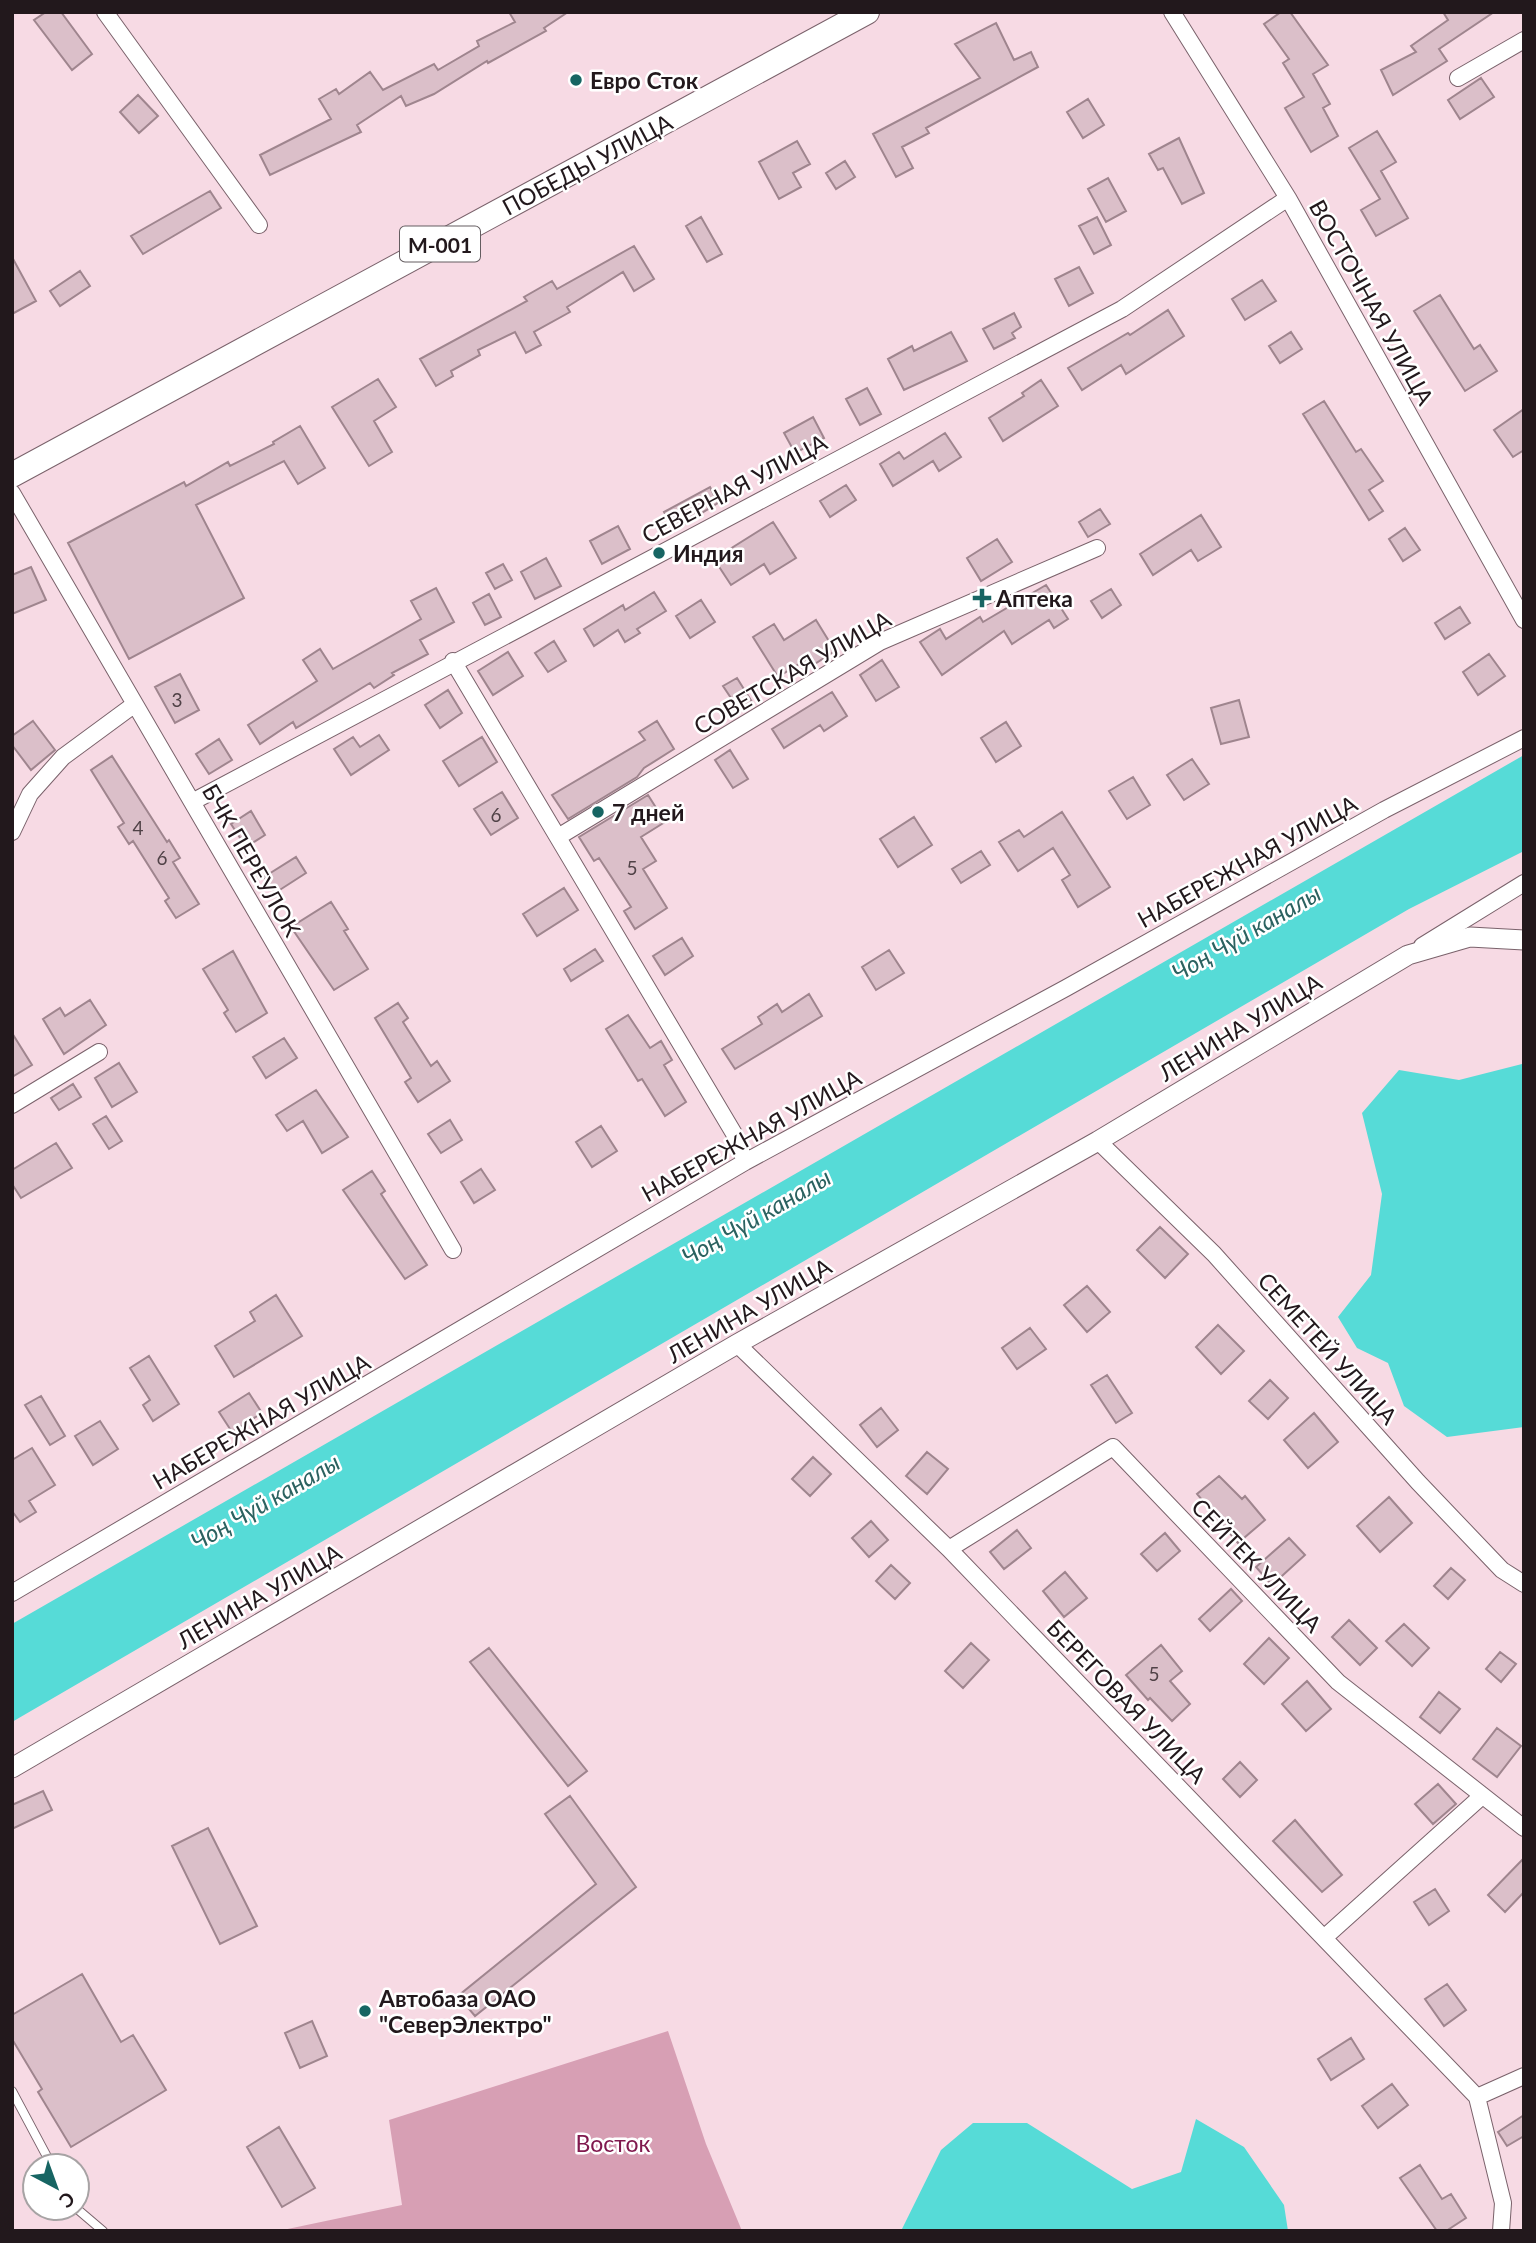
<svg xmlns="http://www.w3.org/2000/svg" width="1536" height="2243" font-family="Lato,sans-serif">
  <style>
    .green { fill: #d79fb4 }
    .water { fill: #56dbd7 }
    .building { fill: #dbbfc9; stroke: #9f858e; stroke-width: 2 }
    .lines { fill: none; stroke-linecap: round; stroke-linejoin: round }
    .service-casing { stroke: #7a626b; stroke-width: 10 }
    .minor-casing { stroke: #7a626b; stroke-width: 18 }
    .tertiary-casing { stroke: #7a626b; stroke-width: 21 }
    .primary-casing { stroke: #7a626b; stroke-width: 26 }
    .service { stroke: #fff; stroke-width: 8 }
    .minor { stroke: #fff; stroke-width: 16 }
    .tertiary { stroke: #fff; stroke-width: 19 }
    .primary { stroke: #fff; stroke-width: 24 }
    .poi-dot { fill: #176563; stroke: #fff; stroke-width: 2.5 }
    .labels { text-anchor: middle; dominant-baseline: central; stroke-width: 5; stroke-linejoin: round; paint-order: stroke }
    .number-label { font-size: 19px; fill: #504247 }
    .shield { fill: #fff; stroke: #645d60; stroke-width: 2 }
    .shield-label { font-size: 21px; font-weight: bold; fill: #22181c }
    .poi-label { font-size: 23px; font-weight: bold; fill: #22181c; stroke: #fff; text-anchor: start }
    .street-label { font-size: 23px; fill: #22181c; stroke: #fff }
    .park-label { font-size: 23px; fill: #80194e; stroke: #fff }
    .water-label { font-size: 24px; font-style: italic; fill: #2b6260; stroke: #fff }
  </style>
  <rect width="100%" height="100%" fill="#f7dae4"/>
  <path class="green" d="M668 2031 706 2144 742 2231H278L402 2205 389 2120Z"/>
  <path class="water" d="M1524 755V851L1409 909 12 1722V1624Z
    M1522 1064 1524 1427 1447 1437 1404 1406 1388 1363 1357 1348 1338 1317 1371 1275 1382 1194 1362 1113 1399 1070 1459 1080Z
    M1196 2119 1244 2147 1284 2205 1288 2231H901L941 2150 973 2123H1027L1132 2189 1181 2172Z"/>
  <path class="building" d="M46 12H61L92 54 72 70 34 20Z
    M509 12H568L544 28 546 31 488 63 487 61 434 94 406 106 401 96 357 125 361 132 270 175 260 155 331 119 319 99 336 89 339 94 370 72 383 90 434 64 438 70 479 46 477 41 515 22Z
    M1281 12H1290L1328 65 1313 74 1330 104 1323 108 1338 136 1311 152 1285 108 1304 97 1283 63 1289 59 1264 24Z
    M1443 12H1494L1439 49 1447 61 1393 95 1381 70 1416 52 1411 46 1448 20Z
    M996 23 1014 60 1031 52 1038 67 926 128 929 133 902 147 913 168 896 177 873 134 980 78 955 44Z
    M1481 78 1494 97 1460 119 1448 100Z
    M138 95 158 116 139 133 120 112Z
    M1088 99 1104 125 1083 138 1067 112Z
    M1377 131 1396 162 1381 171 1408 218 1376 236 1361 210 1380 199 1349 148Z
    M1179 138 1204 193 1182 204 1163 168 1158 170 1149 154Z
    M797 141 810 164 793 173 801 187 779 199 759 162Z
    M845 161 855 177 836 189 826 173Z
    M1108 178 1126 211 1106 222 1088 189Z
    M210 191 221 208 143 254 131 236Z
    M701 217 722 254 707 262 686 226Z
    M1097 217 1111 245 1094 254 1079 226Z
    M634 246 654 279 634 291 623 272 567 307 570 312 534 332 541 345 526 353 515 332 478 350 480 355 451 371 453 376 436 386 420 359 527 301 524 297 552 281 557 289Z
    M12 257 36 301 12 314Z
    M1079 267 1093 293 1069 306 1055 279Z
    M80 271 90 286 60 306 50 291Z
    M1262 280 1276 301 1245 320 1232 299Z
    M1440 295 1474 349 1480 345 1497 371 1465 391 1414 311Z
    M1168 310 1184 336 1126 374 1121 365 1082 390 1068 368 1128 333 1130 335Z
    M1014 313 1021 327 1012 333 1015 338 994 349 983 329Z
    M951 332 967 361 904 390 888 359 912 346 914 351Z
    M1291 332 1302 349 1280 363 1269 346Z
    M378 379 396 407 374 421 392 452 369 466 332 407Z
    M1041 380 1058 406 1003 441 989 418 1024 396 1022 393Z
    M867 388 881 414 860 425 846 399Z
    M1324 401 1356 452 1361 449 1383 481 1369 490 1383 511 1369 520 1303 414Z
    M1524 409V450L1513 457 1494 430Z
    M813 417 824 438 795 453 784 433Z
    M300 426 325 468 298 484 284 461 196 505 244 598 129 659 68 543 184 482 186 486 228 462 230 466 274 444 273 442Z
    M945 433 961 457 939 471 933 461 893 486 880 464 899 452 904 459Z
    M846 485 856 500 830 517 820 501Z
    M710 487 718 503 674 530 664 512Z
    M1100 509 1110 524 1088 537 1079 522Z
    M1201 515 1221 547 1198 561 1191 550 1153 575 1140 554Z
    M773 522 796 558 770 574 764 564 731 585 714 559Z
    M618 526 630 549 602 564 590 541Z
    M1405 528 1420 550 1403 561 1389 539Z
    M997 539 1012 562 981 581 967 558Z
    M546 558 561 586 535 599 521 572Z
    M503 564 512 580 495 589 486 573Z
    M31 567 46 600 12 614V575Z
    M1046 585 1068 619 1054 628 1049 620 1012 644 1004 631 942 675 920 642 940 629 946 639 980 617 983 622Z
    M436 588 454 622 420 640 428 654 392 673 394 675 374 688 370 683 296 728 293 722 260 744 248 725 317 681 303 660 320 649 333 669 421 619 411 601Z
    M1111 589 1121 605 1102 618 1091 601Z
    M654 592 666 611 637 629 640 633 625 642 618 630 594 646 584 629 623 605 625 610Z
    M489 594 501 617 485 625 473 603Z
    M701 600 715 622 690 638 676 616Z
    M1460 607 1470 623 1445 639 1435 623Z
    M816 620 835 651 813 665 809 658 778 677 753 637 774 624 784 640Z
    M554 641 566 661 548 672 535 653Z
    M508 652 523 676 493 695 478 671Z
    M1489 654 1505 676 1478 695 1463 672Z
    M882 660 899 687 876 701 860 675Z
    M180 674 199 710 175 723 155 687Z
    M737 678 752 702 739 710 723 686Z
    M448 690 462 713 440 728 425 705Z
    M832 692 847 716 824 731 820 725 784 748 772 729Z
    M1239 700 1249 737 1221 744 1211 708Z
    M33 721 55 750 31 770 12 745V736Z
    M657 721 674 749 644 768 637 777 568 819 552 795 645 740 639 732Z
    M1006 722 1021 746 996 762 981 738Z
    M379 735 389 750 351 775 334 749 353 737 360 747Z
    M482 737 497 762 459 786 443 761Z
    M219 739 232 760 209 774 196 754Z
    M730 750 748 779 733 788 715 760Z
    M112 756 167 842 169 840 180 858 173 862 199 904 176 918 165 901 169 898 133 841 129 844 118 827 124 823 91 770Z
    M1192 759 1209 784 1184 800 1167 775Z
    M1133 777 1150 805 1127 819 1109 791Z
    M502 792 518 818 491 835 474 809Z
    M648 795 665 822 641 837 656 861 643 869 667 908 635 929 624 911 631 907 599 858 594 861 579 837Z
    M251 811 265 835 246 847 231 824Z
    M1062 812 1110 887 1078 907 1062 880 1070 875 1053 848 1018 871 999 842 1019 830 1024 837Z
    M914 817 932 845 898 867 880 839Z
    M981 851 990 865 961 883 952 869Z
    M296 857 306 873 275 893 264 877Z
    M564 888 578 910 537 936 523 914Z
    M331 902 348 929 344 931 368 969 334 990 291 927Z
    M682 938 693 956 665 975 653 956Z
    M595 949 603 961 571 981 564 969Z
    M889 950 904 973 876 990 862 967Z
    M233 951 267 1013 236 1032 224 1013 228 1010 203 969Z
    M809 994 822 1016 735 1069 722 1049 762 1024 758 1017 777 1004 782 1012Z
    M90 1000 106 1025 64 1054 43 1019 60 1008 65 1016Z
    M398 1003 408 1018 403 1022 431 1066 437 1061 450 1081 418 1102 405 1082 411 1078 375 1018Z
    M628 1015 650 1048 661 1041 672 1060 664 1065 686 1102 665 1116 642 1079 638 1081 606 1029Z
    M12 1033 32 1065 12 1077Z
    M284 1038 297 1058 266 1078 253 1057Z
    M119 1063 137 1092 112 1107 95 1078Z
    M73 1084 81 1097 59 1110 51 1098Z
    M316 1090 348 1137 322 1153 303 1121 287 1131 276 1115Z
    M106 1116 122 1141 109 1149 93 1124Z
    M450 1120 462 1140 441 1153 428 1134Z
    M601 1126 617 1151 592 1167 576 1142Z
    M56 1143 72 1168 21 1198 12 1184V1170Z
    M481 1169 495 1190 474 1203 461 1182Z
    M372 1171 385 1191 381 1194 427 1265 405 1279 343 1190Z
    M1160 1227 1188 1254 1165 1278 1137 1250Z
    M1087 1286 1110 1312 1087 1332 1064 1305Z
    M276 1295 302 1336 234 1377 215 1346 255 1321 250 1312Z
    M1218 1325 1244 1351 1221 1374 1196 1347Z
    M1030 1328 1046 1349 1017 1369 1002 1348Z
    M149 1356 179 1404 153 1421 143 1405 150 1400 130 1368Z
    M1107 1375 1132 1413 1116 1423 1091 1385Z
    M1270 1380 1288 1398 1268 1419 1249 1401Z
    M249 1393 262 1413 232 1432 219 1412Z
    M41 1396 65 1436 50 1445 25 1405Z
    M881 1408 898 1430 877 1447 860 1425Z
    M1314 1413 1338 1442 1308 1468 1284 1440Z
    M100 1421 118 1449 93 1465 75 1436Z
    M32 1448 55 1485 29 1501 36 1512 20 1522 12 1511V1460Z
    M927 1452 948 1469 927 1494 906 1476Z
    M813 1457 831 1474 810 1496 792 1479Z
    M1219 1476 1242 1499 1245 1496 1265 1520 1238 1543 1197 1494Z
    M1389 1497 1412 1523 1380 1552 1357 1526Z
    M871 1521 888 1540 869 1557 852 1538Z
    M1017 1530 1031 1548 1004 1569 990 1552Z
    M1165 1533 1180 1551 1157 1571 1141 1554Z
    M1289 1538 1305 1555 1272 1585 1256 1567Z
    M891 1565 910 1583 895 1599 876 1581Z
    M1451 1568 1465 1580 1448 1599 1434 1586Z
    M1065 1572 1087 1598 1064 1617 1043 1591Z
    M1231 1589 1242 1601 1210 1631 1199 1619Z
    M1349 1620 1377 1648 1360 1665 1332 1637Z
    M1404 1624 1429 1648 1412 1666 1386 1641Z
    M1269 1638 1289 1658 1264 1684 1244 1664Z
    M971 1643 989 1660 963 1688 945 1671Z
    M1161 1645 1182 1671 1170 1681 1190 1704 1172 1721 1150 1698 1148 1700 1126 1675Z
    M489 1648 587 1771 568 1786 470 1662Z
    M1500 1652 1516 1664 1501 1682 1486 1669Z
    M1307 1681 1331 1709 1306 1731 1282 1704Z
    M1439 1692 1460 1709 1440 1733 1420 1717Z
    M1497 1728 1521 1746 1497 1777 1473 1759Z
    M1240 1762 1257 1780 1240 1797 1223 1779Z
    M1438 1784 1456 1804 1433 1824 1415 1804Z
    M43 1791 52 1810 12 1829V1805Z
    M570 1796 636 1887 475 2016 458 1996 596 1884 545 1814Z
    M1295 1820 1342 1875 1322 1892 1273 1841Z
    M208 1828 257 1926 220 1944 172 1846Z
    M1524 1858V1892L1505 1912 1488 1895Z
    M1435 1889 1449 1911 1429 1925 1414 1902Z
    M82 1974 121 2042 133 2035 166 2090 71 2147 38 2092 42 2089 12 2039V2015Z
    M1447 1984 1466 2010 1444 2026 1425 1999Z
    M312 2021 327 2056 300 2068 285 2033Z
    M1351 2038 1364 2059 1331 2080 1318 2059Z
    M1392 2084 1408 2105 1378 2128 1362 2106Z
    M1524 2115V2136L1507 2146 1498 2132Z
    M279 2127 315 2188 282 2207 247 2147Z
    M1420 2165 1442 2199 1451 2194 1466 2218 1446 2231H1437L1400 2178Z"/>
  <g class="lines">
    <g class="service-casing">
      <path id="service" d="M12 2091 52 2166
        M76 2208 103 2231"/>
    </g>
    <g class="minor-casing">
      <path id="minor" d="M105 12 259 225
        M1172 12 1288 198 1524 620
        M1458 78 1524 40
        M12 493 453 1250
        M453 661 736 1137 745 1162
        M192 802 1122 309 1288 198
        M12 832 30 794 63 757 135 704
        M558 837 880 642 1097 548
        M1422 946 1524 883
        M12 1105 99 1052
        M1098 1141 1214 1254 1418 1482 1502 1570 1524 1584
        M737 1344 949 1549 1477 2097 1503 2203 1501 2231
        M949 1549 1113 1447 1338 1682 1524 1828
        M12 1593 745 1162 1066 988 1384 810 1524 738
        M1325 1937 1482 1796
        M1477 2097 1524 2076"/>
    </g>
    <g class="tertiary-casing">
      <path id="tertiary" d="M12 1768 737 1344 1098 1141 1408 955 1470 937 1524 940"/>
    </g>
    <g class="primary-casing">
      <path id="primary" d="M12 475 867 12"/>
    </g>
    <use href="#service" class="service"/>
    <use href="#minor" class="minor"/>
    <use href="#tertiary" class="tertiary"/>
    <use href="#primary" class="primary"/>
  </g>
  <g class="poi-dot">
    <circle cx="576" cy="80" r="7"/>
    <circle cx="659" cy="553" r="7"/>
    <path d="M978.5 587.5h7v7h7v7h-7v7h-7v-7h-7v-7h7z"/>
    <circle cx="598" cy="812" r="7"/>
    <circle cx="365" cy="2011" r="7"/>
  </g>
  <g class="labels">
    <g class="number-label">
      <text x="177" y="699">3</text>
      <text x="496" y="814">6</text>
      <text x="138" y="827">4</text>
      <text x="162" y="857">6</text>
      <text x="632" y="867">5</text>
      <text x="1154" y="1673">5</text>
    </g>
    <rect class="shield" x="400" y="226.5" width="80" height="35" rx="5"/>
    <g class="shield-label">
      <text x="440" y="244">М-001</text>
    </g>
    <g class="poi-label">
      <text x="590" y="80">Евро Сток</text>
      <text x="673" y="553">Индия</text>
      <text x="996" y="598">Аптека</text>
      <text x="612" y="812">7 дней</text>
      <text x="379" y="1998">Автобаза ОАО<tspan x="379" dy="26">"СеверЭлектро"</tspan></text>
    </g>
    <g class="street-label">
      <text transform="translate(587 164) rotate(-28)">ПОБЕДЫ УЛИЦА</text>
      <text transform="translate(1372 302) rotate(61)">ВОСТОЧНАЯ УЛИЦА</text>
      <text transform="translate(734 488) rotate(-28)">СЕВЕРНАЯ УЛИЦА</text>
      <text transform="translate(792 672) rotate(-30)">СОВЕТСКАЯ УЛИЦА</text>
      <text transform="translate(252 860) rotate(60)">БЧК ПЕРЕУЛОК</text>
      <text transform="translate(1247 861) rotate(-29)">НАБЕРЕЖНАЯ УЛИЦА</text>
      <text transform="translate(1240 1027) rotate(-31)">ЛЕНИНА УЛИЦА</text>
      <text transform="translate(751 1135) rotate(-29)">НАБЕРЕЖНАЯ УЛИЦА</text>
      <text transform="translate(749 1310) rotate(-30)">ЛЕНИНА УЛИЦА</text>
      <text transform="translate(1328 1348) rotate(48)">СЕМЕТЕЙ УЛИЦА</text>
      <text transform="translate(261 1421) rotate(-30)">НАБЕРЕЖНАЯ УЛИЦА</text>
      <text transform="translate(1257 1565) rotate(46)">СЕЙТЕК УЛИЦА</text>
      <text transform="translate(259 1596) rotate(-30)">ЛЕНИНА УЛИЦА</text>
      <text transform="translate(1127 1701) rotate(46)">БЕРЕГОВАЯ УЛИЦА</text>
    </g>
    <g class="park-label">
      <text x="613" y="2143">Восток</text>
    </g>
    <g class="water-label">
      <text transform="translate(1246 932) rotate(-30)">Чоң Чүй каналы</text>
      <text transform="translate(756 1216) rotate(-30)">Чоң Чүй каналы</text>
      <text transform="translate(265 1501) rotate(-30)">Чоң Чүй каналы</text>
    </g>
  </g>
  <rect width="1536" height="2243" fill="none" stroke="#22181c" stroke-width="28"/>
  <g transform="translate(56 2187) rotate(139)"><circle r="33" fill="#ffffff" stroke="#a7a3a4" stroke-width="2"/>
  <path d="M0-5L12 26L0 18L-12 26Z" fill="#176563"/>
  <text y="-10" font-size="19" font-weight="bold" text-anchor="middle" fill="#22181c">С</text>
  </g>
</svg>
